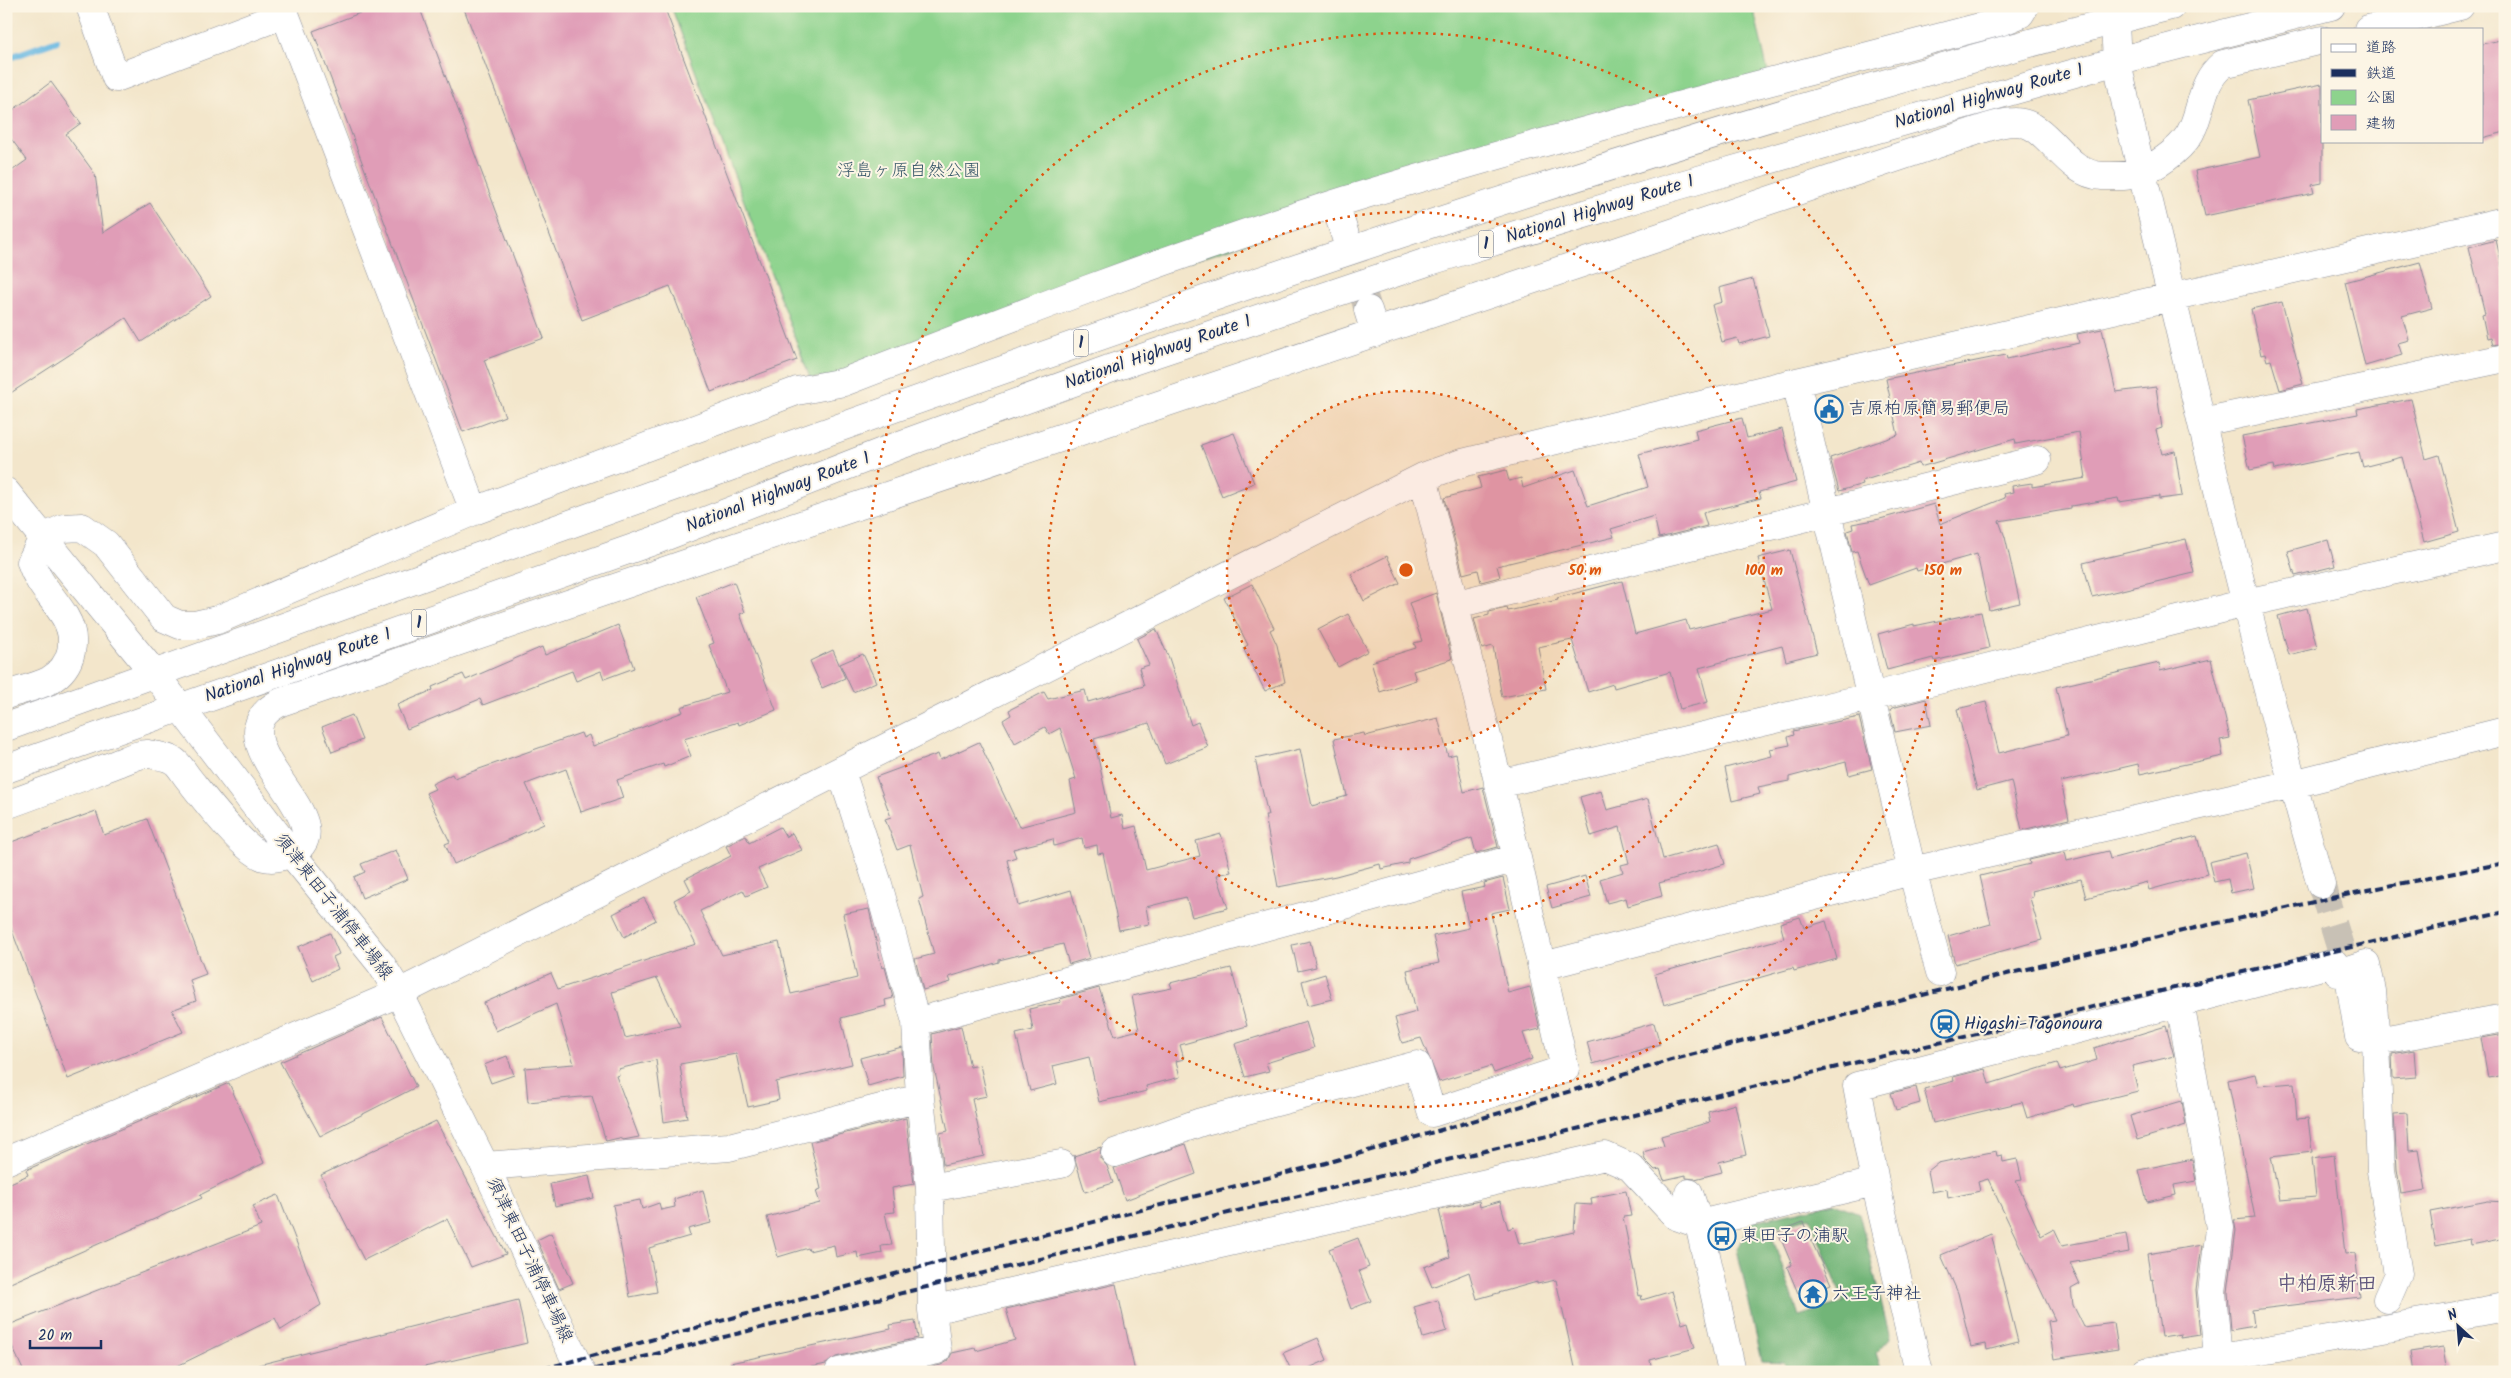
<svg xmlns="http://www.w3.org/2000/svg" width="2511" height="1378" font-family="Kalam,'Klee One',sans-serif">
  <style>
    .green { fill: #8dd38d; stroke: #548176 }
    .forest { fill: #72b578; stroke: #46726b; fill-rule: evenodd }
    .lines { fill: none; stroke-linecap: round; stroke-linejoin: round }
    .stream { stroke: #67b8e2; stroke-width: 7 }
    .building { fill: #e09db7; fill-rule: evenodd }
    .minor-tunnel { stroke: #c8c1b5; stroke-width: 28; stroke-dasharray: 28 14; stroke-linecap: butt }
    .minor-casing { stroke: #878a94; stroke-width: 29 }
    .major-casing { stroke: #878a94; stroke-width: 29 }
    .highway-casing { stroke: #878a94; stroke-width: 29 }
    .minor { stroke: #fff; stroke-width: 28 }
    .major { stroke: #fff; stroke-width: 28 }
    .highway { stroke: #fff; stroke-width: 28 }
    .rail { stroke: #1b2f5e; stroke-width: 4; stroke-dasharray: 8 4; stroke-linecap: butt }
    .ring { fill: none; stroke: #de5710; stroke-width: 2.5; stroke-dasharray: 2.5 5 }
    .labels { text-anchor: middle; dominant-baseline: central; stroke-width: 4; stroke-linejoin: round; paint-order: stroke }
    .shield { fill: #fcf5e5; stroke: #5e6a86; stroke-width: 1 }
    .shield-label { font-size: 16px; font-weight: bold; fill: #1b2f5e }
    .street-label { font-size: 18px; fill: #1b2f5e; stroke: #fcf5e5 }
    .park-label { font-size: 18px; fill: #38586a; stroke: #fcf5e5 }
    .poi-label { font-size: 18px; fill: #1b2f5e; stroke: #fcf5e5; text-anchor: start }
    .quarter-label { font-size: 20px; font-weight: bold; fill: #60567d; stroke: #fcf5e5 }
    .centre { fill: #de5710; stroke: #fcf5e5; stroke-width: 2.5 }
    .ring-label { font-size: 15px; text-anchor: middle; font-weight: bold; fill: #de5710; stroke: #fcf5e5; stroke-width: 4; stroke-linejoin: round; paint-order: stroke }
  </style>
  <rect width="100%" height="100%" fill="#fcf5e5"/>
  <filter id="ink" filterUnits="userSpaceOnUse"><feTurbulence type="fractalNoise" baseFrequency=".02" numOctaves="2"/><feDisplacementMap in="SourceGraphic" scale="10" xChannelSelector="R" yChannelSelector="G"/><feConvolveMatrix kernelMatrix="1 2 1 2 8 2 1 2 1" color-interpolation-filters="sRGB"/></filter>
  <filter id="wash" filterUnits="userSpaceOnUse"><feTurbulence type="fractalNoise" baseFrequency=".0096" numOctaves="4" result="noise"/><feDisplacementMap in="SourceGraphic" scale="20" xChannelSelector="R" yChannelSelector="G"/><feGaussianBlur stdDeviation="1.12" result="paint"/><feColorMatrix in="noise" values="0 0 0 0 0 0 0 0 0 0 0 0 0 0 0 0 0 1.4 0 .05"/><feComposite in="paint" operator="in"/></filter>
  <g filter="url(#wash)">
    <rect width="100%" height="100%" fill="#f3e6cb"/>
    <path class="green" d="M671 6H1753L1768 73 833 377 810 378Z"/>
    <path class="forest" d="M1834 1203 1859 1213 1890 1338 1876 1353 1882 1372H1787L1784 1362 1762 1361 1737 1249 1750 1222ZM1810 1217 1844 1302 1799 1316 1770 1230Z"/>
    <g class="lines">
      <path class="stream" d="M6 59 56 41"/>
    </g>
    <g id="blocks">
      <path class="building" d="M378 6H419L544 338 484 360 505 416 463 432 313 31Z
        M463 6H664L797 360 711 392 670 286 582 320Z
        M2505 39V132L2482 138V44Z
        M51 82 81 123 66 134 95 174 103 233 150 203 211 296 141 342 126 318 6 396V175L27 160 6 132V115Z
        M2322 84V183L2312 185 2314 193 2205 216 2195 171 2260 157 2248 100Z
        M2496 240 2505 278V343L2493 345 2491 337 2487 338 2482 315 2485 314 2469 247Z
        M2420 262 2432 308 2402 316 2409 340 2398 343 2402 355 2365 366 2345 282Z
        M1753 279 1769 336 1739 344 1737 338 1722 342 1712 305 1722 302 1719 288Z
        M2282 302 2303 384 2280 390 2271 360 2267 361 2265 354 2261 355 2251 309Z
        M2102 329 2116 392 2156 387 2162 428 2156 430 2162 454 2175 451 2182 496 2159 499V496L2119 502 2118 498 2071 506V509L1999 521 2005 537 2020 603 1989 610 1977 554 1917 571 1916 568 1869 585 1857 551 1852 552 1847 531 1853 529 1852 524 1880 519 1934 504 1940 524 2005 498 2004 494 2013 492 2012 486 2032 483V487L2086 478 2079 432 2016 444 2015 439 1920 467 1919 463 1862 481 1863 484 1839 491 1830 458 1898 435 1886 379 2006 355 2007 359 2079 343 2077 334Z
        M2411 399 2426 459 2439 455 2459 532 2424 542 2402 457 2363 467 2359 452 2275 470 2274 465 2250 470 2242 436 2358 414 2357 409Z
        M1742 418 1747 438 1782 429 1796 482 1759 492 1761 498 1703 513 1707 526 1659 538 1654 516 1611 529 1614 537 1497 566 1500 577 1481 582 1478 570 1463 574 1444 498 1481 488 1478 477 1506 470 1509 481 1521 478 1523 488 1575 470 1588 506 1648 487 1639 454 1697 439 1695 430Z
        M1234 433 1254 483 1222 496 1201 445Z
        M2186 539 2194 573 2092 597 2083 563Z
        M2328 540 2335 566 2295 576 2288 551Z
        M1790 550 1817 653 1786 661 1782 646 1699 668 1708 702 1680 709 1670 672 1614 688 1613 684 1588 692 1572 640 1538 647 1546 689 1502 697 1493 646 1482 649 1474 619 1489 615V612L1507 608 1508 611 1558 600 1557 598 1622 581 1635 634 1686 620 1689 630 1772 609 1758 558Z
        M1387 556 1400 583 1364 601 1351 574Z
        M734 582 745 612 740 614 776 710 739 725 738 722 684 739 691 756 664 767 663 764 617 780 623 798 581 812 566 769 526 784 544 824 454 864 445 844 450 842 426 793 435 789 432 784 452 774 454 778 581 733 583 738 589 735 593 746 683 712 681 707 727 692 709 645 714 643 696 597Z
        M1252 584 1274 628 1270 630 1277 645 1285 682 1265 691 1243 648 1248 645 1224 598Z
        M1436 593 1452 659 1413 671 1416 680 1380 692 1371 662 1416 648 1414 643 1422 641 1409 603Z
        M2307 608 2317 648 2289 655 2278 616Z
        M1981 612 1989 648 1934 661 1933 658 1887 670 1878 634 1914 624V626Z
        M1348 614 1368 651 1338 667 1318 630Z
        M618 625 634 668 604 679 601 671 576 681 572 671 483 705 480 699 407 729 397 705 433 690 432 687 463 674 466 680 542 647 545 655Z
        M1156 629 1169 658 1191 725 1198 722 1208 747 1165 764 1149 723 1094 739 1111 818 1122 815 1125 829 1136 826 1146 870 1200 856 1196 841 1221 834 1231 872 1217 875 1228 908 1192 917 1186 897 1146 907 1149 924 1119 930 1103 853 1098 854 1097 845 1084 848 1082 838 1054 846 1053 839 1013 849 1016 857 1007 860 1018 906 1071 890 1090 958 1069 964 1063 944 999 960V962L949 977 951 982 923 990 915 959 934 954 919 899 923 897 910 845 897 850 885 819 891 817 876 777 938 754 940 760 979 742 1019 827 1076 812 1070 781 1076 779 1060 728 1049 734 1045 727 1015 743 1003 720 1011 715 1009 710 1044 692 1048 699 1085 690 1088 702 1144 686 1139 668 1149 665 1137 639Z
        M833 650 845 678 822 688 810 661Z
        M863 654 876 682 853 692 840 664Z
        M2211 659 2230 738 2220 740 2223 756 2140 774 2138 764 2061 782 2069 819 2022 830 2011 781 1977 790 1957 709 1986 702 1999 753 2067 736 2056 687 2159 663 2160 671Z
        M1926 699 1931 725 1895 732 1890 710 1892 708Z
        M352 715 362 740 332 752 322 727Z
        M1859 717 1872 769 1849 775 1846 762 1789 777V781L1758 787 1760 794 1732 801 1725 768 1772 756 1770 749 1790 745 1788 737 1794 735 1793 731Z
        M1438 718 1448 756 1456 754 1464 792 1483 787 1498 847 1476 853 1472 838 1408 859V863L1381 869 1380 864 1336 876 1278 887 1265 815H1268L1255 759 1300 749 1312 806 1347 796 1334 739 1364 733 1365 736Z
        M1601 791 1607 810 1648 799 1663 859 1719 843 1725 864 1659 883 1662 896 1628 906 1626 898 1607 903 1600 879 1623 872 1621 865 1629 863 1620 827 1591 836 1580 797Z
        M96 811 104 835 147 819 206 974 190 980 196 1001 172 1010 183 1032 68 1079 6 915V844Z
        M780 827 786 837 792 833 802 850 758 869 767 887 746 896 743 890 700 911 722 955 779 942 791 994 857 978 843 914 869 909 882 968 885 967 893 998 885 1000 886 1006 841 1018 852 1064 776 1082 779 1100 748 1107 736 1054 680 1064 687 1118 664 1122 656 1060 618 1069 619 1075 616 1076 639 1137 623 1140 619 1138 606 1141 592 1096 528 1102 525 1068 574 1064 556 1004 496 1031 484 1003 551 973 558 989 696 944 674 900 691 891 685 879 731 856 726 846 746 836 749 843ZM657 978 680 1026 625 1038 612 992Z
        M2197 836 2207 874 2149 890 2147 882 2086 898 2081 879 2032 891 2033 897 2030 898 2042 940 1955 964 1948 936 1991 924 1980 876 2030 864 2029 860 2065 852 2067 861 2108 851 2110 859Z
        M396 850 408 879 362 898 354 877 365 872 361 864Z
        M2246 853 2254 888 2231 893 2228 879 2214 882 2209 862Z
        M1585 876 1591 897 1552 908 1546 887Z
        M1503 878 1510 909 1491 913 1508 993 1530 987 1540 1029 1523 1033 1532 1059 1494 1073 1491 1066 1439 1082 1421 1038 1402 1043 1395 1018 1416 1012 1407 970 1439 963 1433 936 1469 928 1461 892 1485 887 1484 883Z
        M644 898 656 920 624 937 613 914Z
        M1800 917 1804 928 1826 921 1837 959 1794 971 1793 968 1664 1005 1655 974 1784 938 1780 923Z
        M330 933 339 954 333 957 338 969 313 981 298 947Z
        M1310 941 1316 967 1298 971 1292 945Z
        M1231 968 1247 1026 1180 1045 1184 1059 1176 1061 1180 1077 1146 1086 1147 1091 1099 1102 1089 1057 1053 1066 1057 1084 1030 1091 1016 1034 1033 1030 1029 1009 1061 1002 1060 999 1099 988 1115 1036 1139 1030 1132 996 1172 988 1170 983Z
        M1325 974 1332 999 1308 1005 1302 981Z
        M382 1017 416 1087 320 1136 280 1062Z
        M1306 1022 1314 1048 1266 1063 1269 1071 1245 1077 1235 1044Z
        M1654 1023 1660 1044 1593 1064 1587 1042Z
        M961 1026 970 1067 980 1065 987 1096 972 1099 984 1156 943 1165 940 1133 948 1131 934 1068 932 1034Z
        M2166 1026 2174 1056 2132 1066 2138 1091 2074 1107 2073 1104 2027 1118 2022 1102 1933 1123 1924 1089 1954 1081 1953 1077 1985 1069 1989 1084 2057 1063 2060 1071 2097 1060 2094 1048Z
        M2505 1034V1075L2488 1078 2481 1038Z
        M902 1047 903 1076 868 1086 860 1058Z
        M2414 1050 2416 1077 2393 1079 2392 1054Z
        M507 1056 514 1075 491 1083 484 1065Z
        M2255 1074 2258 1086 2294 1083 2297 1119 2308 1118 2312 1152 2271 1157 2280 1200 2316 1197 2312 1158 2334 1155 2345 1254 2355 1253 2360 1297 2252 1310 2254 1326 2231 1330 2228 1292 2236 1230 2234 1220 2255 1218 2228 1080Z
        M229 1083 264 1163 200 1195 202 1198 6 1285V1185L28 1175 26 1170Z
        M1916 1087 1920 1103 1896 1110 1891 1093Z
        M2182 1101 2186 1125 2137 1140 2130 1116Z
        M1735 1104 1746 1155 1719 1162 1722 1172 1695 1179 1686 1178V1175L1664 1180 1660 1169 1655 1170 1645 1160 1643 1152 1664 1146 1661 1136 1710 1122 1708 1112Z
        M2407 1113 2409 1151 2419 1150 2426 1190 2401 1194 2397 1169 2394 1114Z
        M906 1118 914 1184 892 1188 895 1212 885 1213 892 1245 881 1246 882 1253 858 1258 857 1252 836 1257 834 1245 809 1251 808 1248 778 1257 767 1217 820 1203 816 1191 821 1189 810 1142Z
        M436 1121 506 1254 471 1267 447 1219 364 1260 321 1175Z
        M1186 1144 1196 1174 1125 1200 1114 1168Z
        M1101 1147 1100 1158 1107 1166 1113 1183 1085 1192 1074 1156Z
        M1996 1151 1997 1156 2002 1155 2003 1162 2017 1159 2022 1180 2016 1181 2041 1236 2054 1229 2062 1246 2126 1234 2129 1252 2070 1263 2080 1284 2071 1289 2073 1305 2084 1327 2114 1323 2118 1349 2054 1359 2048 1321 2055 1320 1988 1179 1978 1182 1980 1191 1948 1198 1947 1189 1932 1192 1928 1171 1938 1163Z
        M2192 1159 2196 1181 2174 1185 2176 1195 2147 1202 2139 1170Z
        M589 1176 594 1198 555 1206 550 1184Z
        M703 1190 711 1223 688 1229 690 1236 649 1248 657 1292 630 1297 613 1205 640 1200 642 1209 659 1203 661 1210 675 1207 674 1199Z
        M1626 1191 1631 1216 1623 1217 1639 1296 1641 1295 1642 1300 1672 1291 1682 1324 1688 1322 1695 1348 1650 1360 1652 1372H1576L1556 1280 1537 1284V1282L1477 1299 1469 1272 1432 1287 1424 1267 1450 1257 1439 1210 1479 1201 1480 1207 1500 1201 1508 1229 1514 1227 1519 1244 1574 1232 1576 1204 1592 1205 1591 1198Z
        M278 1195 321 1305 281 1330 275 1318 165 1372H24L6 1333V1326L261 1226 253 1206Z
        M2488 1201 2505 1202V1238L2470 1245 2469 1239 2436 1246 2430 1212Z
        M1803 1222 1831 1284 1807 1294 1805 1290 1798 1293 1787 1267 1792 1265 1778 1232Z
        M551 1233 573 1283 559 1289 537 1240Z
        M1991 1234 2018 1342 1987 1350 1986 1344 1971 1347 1958 1293 1941 1255Z
        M1358 1238 1369 1267 1359 1271 1371 1301 1351 1309 1329 1249Z
        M2202 1245 2196 1290 2200 1335 2180 1338 2181 1334 2161 1337 2153 1279 2151 1280 2147 1254Z
        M1116 1284 1135 1372H911L941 1365 948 1361 952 1353 975 1348 976 1351 1015 1340 1006 1309Z
        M518 1300 527 1343 403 1372H258V1365Z
        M1438 1300 1447 1331 1423 1338 1414 1307Z
        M915 1321 918 1338 836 1357 826 1364 788 1372H730V1363L891 1329 890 1325Z
        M1318 1338 1327 1360 1300 1372H1292L1283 1353Z
        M2443 1347 2447 1372H2413L2410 1352Z"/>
    </g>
  </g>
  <g filter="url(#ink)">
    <use href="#blocks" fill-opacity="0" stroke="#878a94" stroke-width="1"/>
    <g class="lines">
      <path class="minor-tunnel" d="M1346 238 1367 306
        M2321 884 2349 976"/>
      <g class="minor-casing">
        <path id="minor" d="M90 6 116 78 285 14 474 511
          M2114 6 2117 61 2129 119C2191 374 2248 631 2321 884
          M2368 29 2460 6
          M1335 204 1346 238
          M1368 310 1375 333
          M1796 382 1912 871 1940 972
          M2202 422 2505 358
          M1453 605 2037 460
          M6 695C20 690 37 687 50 680 73 666 78 639 65 617 53 597 38 584 31 562L43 538 64 528 82 527 106 544 164 618 180 625H195L217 620 474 511 797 391 844 382C1007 319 1170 256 1337 203 1557 135 1780 79 2003 21L2020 14 2025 6
          M1498 784 1870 697 2246 603 2505 546
          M6 805C43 792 79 778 116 764 125 761 139 753 148 754 155 755 168 757 174 761 179 764 184 773 188 778 204 798 241 848 264 857 272 859 282 857 289 854 354 824 203 740 281 702L723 551 1967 134C1981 130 1999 122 2014 122 2049 121 2063 174 2102 176 2114 176 2132 177 2143 172 2161 163 2186 146 2193 127 2203 103 2202 81 2223 64L2322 40
          M1543 966 1912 871 2293 784 2505 731
          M2349 976 2359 1037
          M2180 1003 2220 1228 2212 1292 2218 1358
          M916 1022 1517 858
          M2376 1041 2505 1018
          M920 1098 930 1188 932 1310
          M1115 1153 1201 1122 1417 1065 1432 1113 1565 1069 1517 858 1423 477
          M6 1161 399 993 1423 477 1462 463 1796 382 2505 221
          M485 1166 729 1147 920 1098 916 1022 878 884 841 771
          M930 1188 1061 1164
          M839 1372 937 1350 932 1310 1605 1156 1630 1167 1676 1216 1699 1224 1875 1182
          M1919 1372 1875 1182 1857 1086 2334 963 2338 973 2366 964 2372 991 2376 1041 2381 1171 2398 1274 2387 1299"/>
      </g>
      <g class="major-casing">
        <path id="major" d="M6 492 154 673 291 853 381 964 399 993 485 1166 581 1372
          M1689 1193 1699 1224 1732 1372
          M2145 1372 2505 1307"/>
      </g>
      <g class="highway-casing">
        <path id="highway" d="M6 727C247 639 488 554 729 467 1204 297 1682 130 2171 6
          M6 769 659 539 900 445 1112 368 1430 261 1670 188 2117 61 2331 6"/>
      </g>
      <use href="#minor" class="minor"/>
      <use href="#major" class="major"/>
      <use href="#highway" class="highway"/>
      <path class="rail" d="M532 1372 980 1251 1326 1163 1493 1115 1671 1060 1938 991 2186 930 2368 890 2505 863
        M583 1372C1222 1213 1862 1058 2505 912"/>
    </g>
  </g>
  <circle cx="1406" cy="570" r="179" fill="#de5710" fill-opacity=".12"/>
  <g class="ring">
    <circle cx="1406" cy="570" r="179"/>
    <circle cx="1406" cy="570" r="358"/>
    <circle cx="1406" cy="570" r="537"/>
  </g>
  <defs>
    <g id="civic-ring" transform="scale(1.4375)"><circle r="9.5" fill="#fcf5e5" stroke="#1f6fb2" stroke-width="1.5"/><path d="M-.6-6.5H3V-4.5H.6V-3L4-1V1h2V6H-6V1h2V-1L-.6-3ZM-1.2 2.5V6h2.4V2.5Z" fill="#1f6fb2"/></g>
    <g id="station-ring" transform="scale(1.4375)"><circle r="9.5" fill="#fcf5e5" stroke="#1f6fb2" stroke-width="1.5"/><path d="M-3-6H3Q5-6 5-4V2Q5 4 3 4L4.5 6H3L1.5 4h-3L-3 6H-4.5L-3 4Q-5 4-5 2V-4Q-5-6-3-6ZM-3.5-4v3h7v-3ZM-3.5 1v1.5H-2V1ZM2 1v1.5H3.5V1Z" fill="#1f6fb2"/></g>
    <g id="bus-ring" transform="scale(1.4375)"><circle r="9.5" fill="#fcf5e5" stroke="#1f6fb2" stroke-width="1.5"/><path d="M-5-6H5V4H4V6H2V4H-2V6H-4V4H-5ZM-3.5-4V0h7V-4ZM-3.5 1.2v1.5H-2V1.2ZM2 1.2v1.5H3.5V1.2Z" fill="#1f6fb2"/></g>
    <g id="temple-ring" transform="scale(1.4375)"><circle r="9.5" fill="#fcf5e5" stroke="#1f6fb2" stroke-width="1.5"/><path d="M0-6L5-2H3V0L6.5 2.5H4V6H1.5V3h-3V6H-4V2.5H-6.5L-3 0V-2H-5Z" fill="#1f6fb2"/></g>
  </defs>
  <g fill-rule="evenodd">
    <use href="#civic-ring" x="1829" y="409"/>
    <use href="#station-ring" x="1945" y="1024"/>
    <use href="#bus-ring" x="1722" y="1236"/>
    <use href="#temple-ring" x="1813" y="1294"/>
  </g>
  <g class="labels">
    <g class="shield">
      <rect x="1478.5" y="230.5" width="15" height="27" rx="4"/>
      <rect x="1073.5" y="329.5" width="15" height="27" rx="4"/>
      <rect x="411.5" y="609.5" width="15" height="27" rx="4"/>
    </g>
    <g class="shield-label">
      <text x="1486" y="244">1</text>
      <text x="1081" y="343">1</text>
      <text x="419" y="623">1</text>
    </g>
    <g class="street-label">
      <text transform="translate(1989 97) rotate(-16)">National Highway Route 1</text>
      <text transform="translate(1600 210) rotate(-17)">National Highway Route 1</text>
      <text transform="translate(1158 353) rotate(-19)">National Highway Route 1</text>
      <text transform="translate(778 493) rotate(-21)">National Highway Route 1</text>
      <text transform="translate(298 666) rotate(-19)">National Highway Route 1</text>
      <text transform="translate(333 907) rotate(52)">須津東田子浦停車場線</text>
      <text transform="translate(529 1260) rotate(65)">須津東田子浦停車場線</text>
    </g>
    <g class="park-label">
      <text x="909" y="171">浮島ヶ原自然公園</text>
    </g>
    <g class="poi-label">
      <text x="1848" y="409">吉原柏原簡易郵便局</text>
      <text x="1964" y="1024">Higashi-Tagonoura</text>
      <text x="1741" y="1236">東田子の浦駅</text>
      <text x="1832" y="1294">六王子神社</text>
    </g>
    <g class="quarter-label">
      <text x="2327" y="1285">中柏原新田</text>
    </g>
  </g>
  <circle cx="1406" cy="570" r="8" class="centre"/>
  <g class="ring-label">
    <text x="1585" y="575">50 m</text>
    <text x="1764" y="575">100 m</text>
    <text x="1943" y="575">150 m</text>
  </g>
  <rect width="2511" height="1378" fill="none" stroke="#fcf5e5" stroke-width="25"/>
  <rect x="2321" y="28" width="162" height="115" fill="#fcf5e5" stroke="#a2a6af"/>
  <rect x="2331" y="44" width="25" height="8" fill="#ffffff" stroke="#a2a6af"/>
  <text x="2366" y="52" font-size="15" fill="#1b2f5e">道路</text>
  <rect x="2331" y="69" width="25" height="8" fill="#1b2f5e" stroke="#a2a6af"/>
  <text x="2366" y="78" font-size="15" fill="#1b2f5e">鉄道</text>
  <rect x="2331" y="90" width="25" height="15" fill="#8dd38d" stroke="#a2a6af"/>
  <text x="2366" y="102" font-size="15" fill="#1b2f5e">公園</text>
  <rect x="2331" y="115" width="25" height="15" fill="#e09db7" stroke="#a2a6af"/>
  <text x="2366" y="128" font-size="15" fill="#1b2f5e">建物</text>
  <g transform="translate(2458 1326) rotate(334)" stroke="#fcf5e5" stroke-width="4" paint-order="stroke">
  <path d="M0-4L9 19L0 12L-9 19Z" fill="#1b2f5e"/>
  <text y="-8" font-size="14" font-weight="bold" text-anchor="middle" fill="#1b2f5e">N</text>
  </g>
  <path d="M30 1340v8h71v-8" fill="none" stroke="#1b2f5e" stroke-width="2.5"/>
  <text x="38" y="1340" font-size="15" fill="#1b2f5e" stroke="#fcf5e5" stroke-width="4" paint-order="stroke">20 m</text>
</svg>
